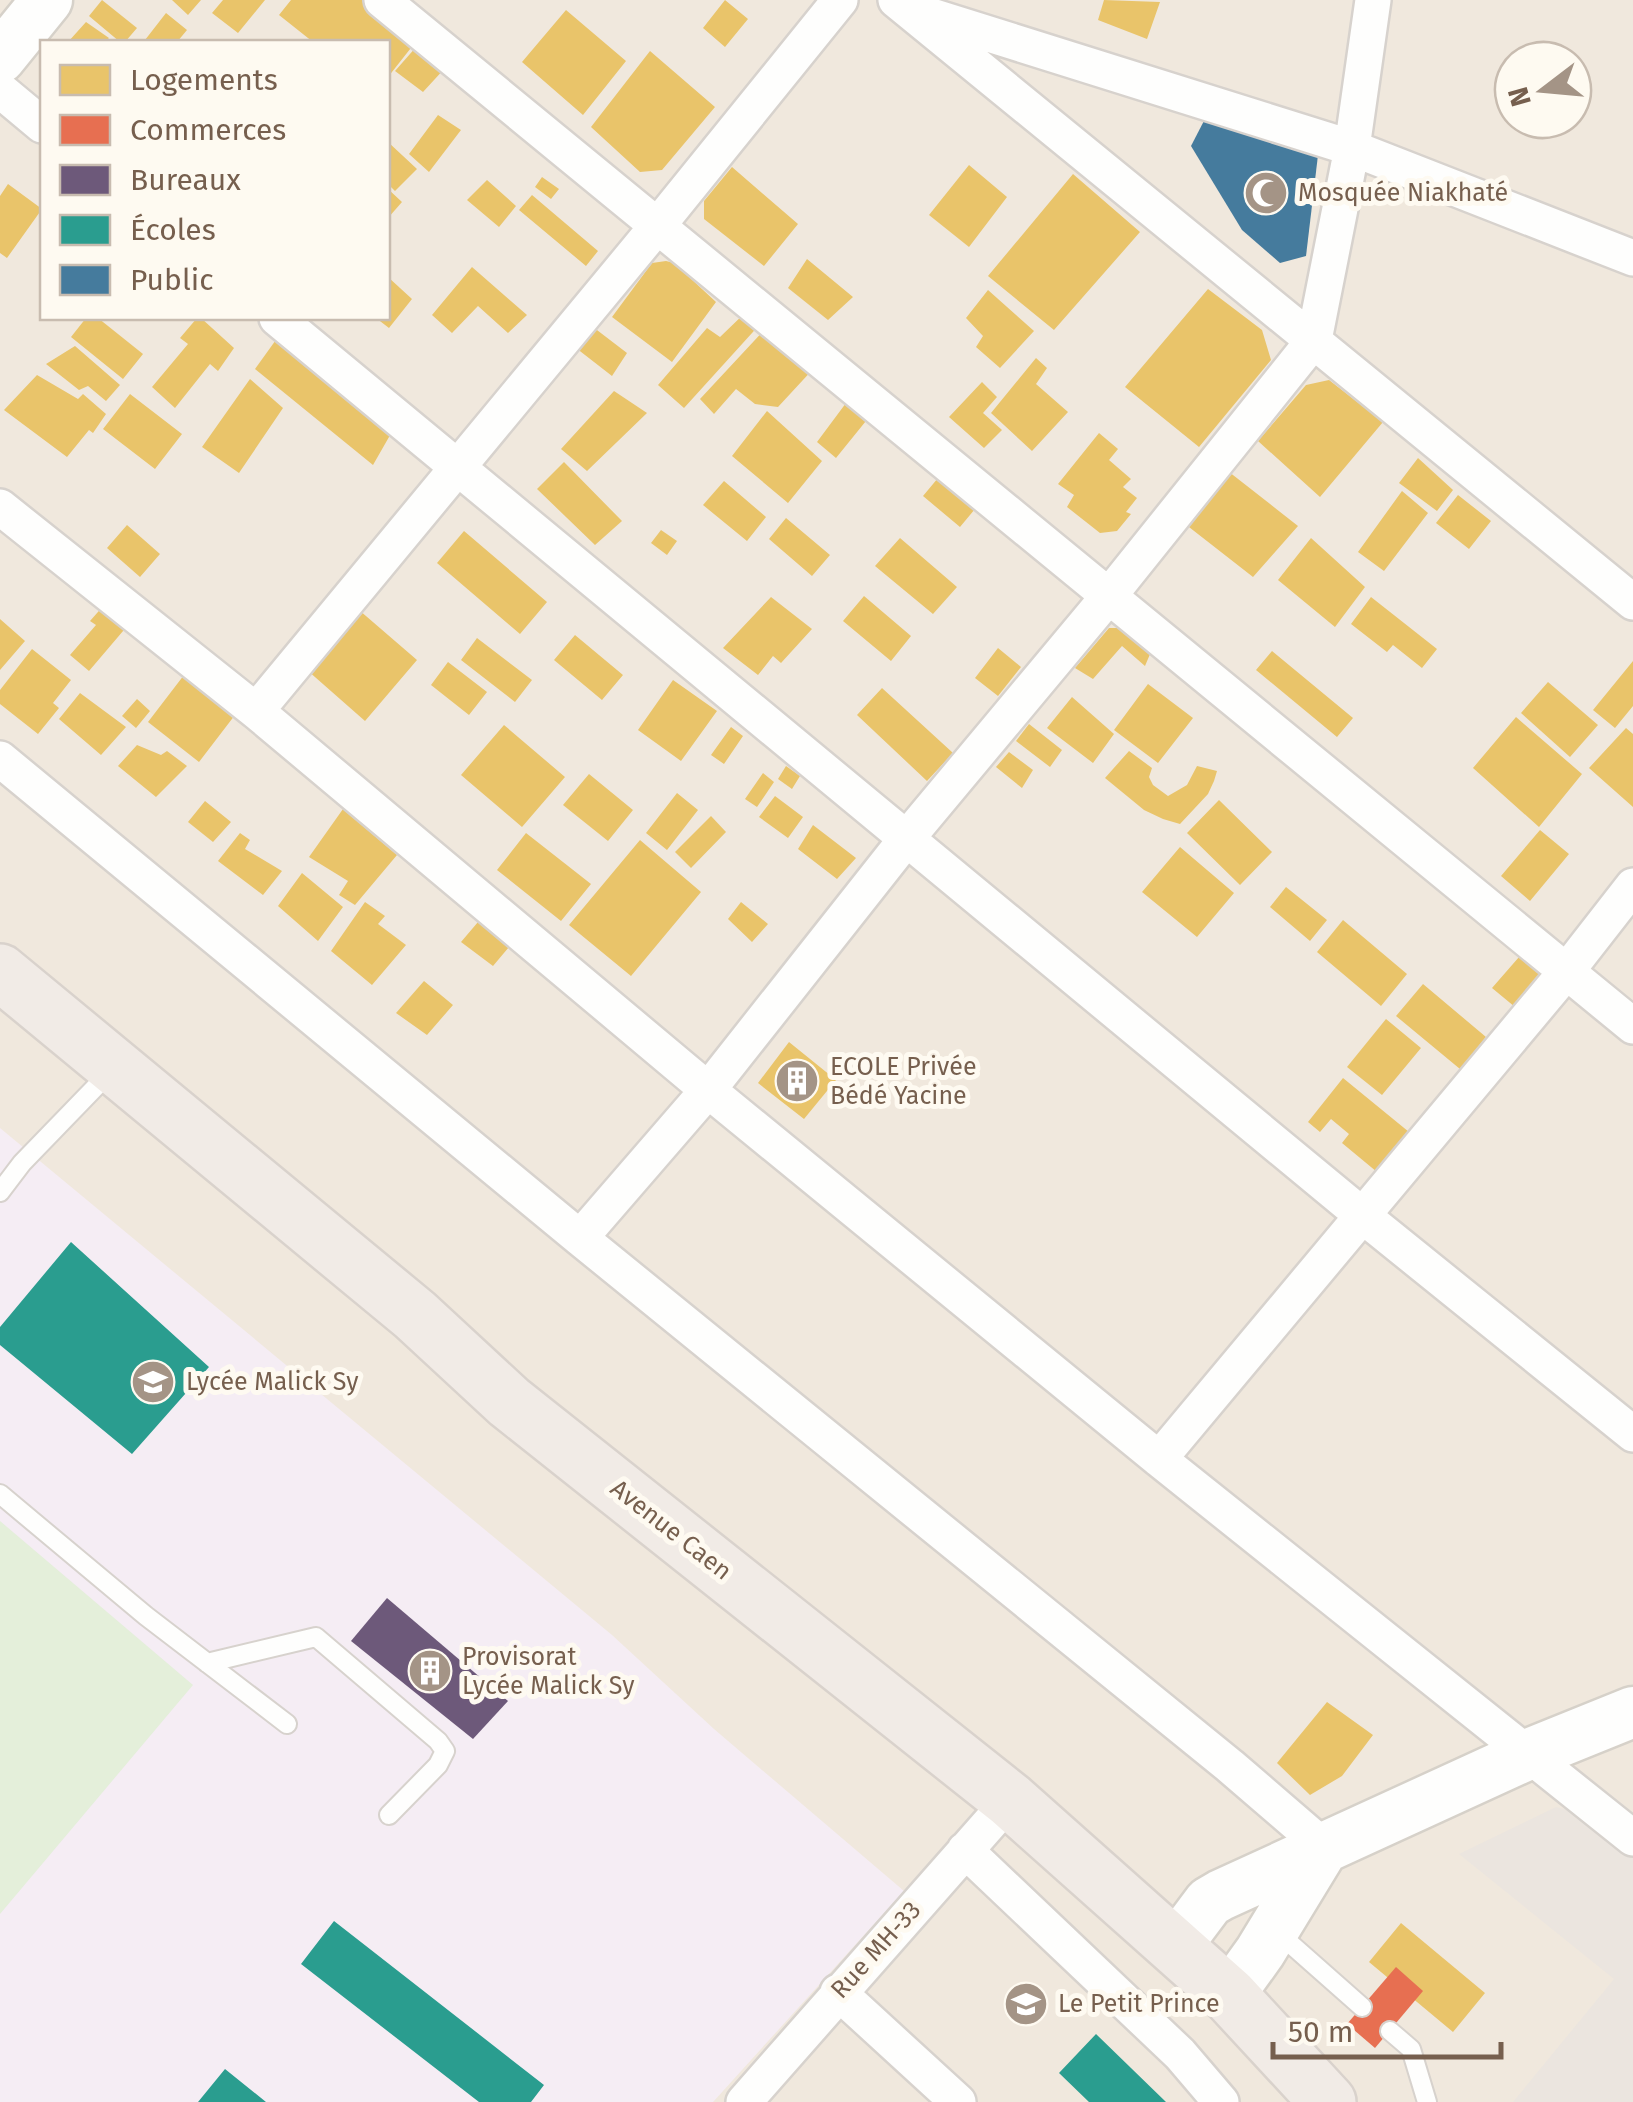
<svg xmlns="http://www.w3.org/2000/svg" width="1633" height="2102" font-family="'Fira Sans',sans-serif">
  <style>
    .residential { fill: #f0e8dd; fill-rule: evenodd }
    .industrial { fill: #ebe5df }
    .education { fill: #f5edf4 }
    .green { fill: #e4efda }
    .homes { fill: #e9c46a }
    .shops { fill: #e76f51 }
    .offices { fill: #6d597a }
    .schools { fill: #2a9d8f }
    .public { fill: #457b9d }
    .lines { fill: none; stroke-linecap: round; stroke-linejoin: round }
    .lane-casing { stroke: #d7d2cd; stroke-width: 22 }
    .street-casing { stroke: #d7d2cd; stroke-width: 40 }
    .secondary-casing { stroke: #d6d1c9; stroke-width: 55 }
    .highway-casing { stroke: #d9d2cc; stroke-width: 60 }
    .lane { stroke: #fefefd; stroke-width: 18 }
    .street { stroke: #fefefd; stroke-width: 35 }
    .secondary { stroke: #fefefd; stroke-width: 50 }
    .highway { stroke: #f1ebe6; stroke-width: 55 }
    .labels { text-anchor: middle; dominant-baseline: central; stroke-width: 10; stroke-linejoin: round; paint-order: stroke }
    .poi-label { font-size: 25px; fill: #765f4e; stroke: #fefaf1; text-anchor: start }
    .street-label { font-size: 25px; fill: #765f4e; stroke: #fefaf1 }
  </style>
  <rect width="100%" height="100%" fill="#f8f5ef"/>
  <path class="residential" d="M0 0H1633V2102H0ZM42 42H388V318H42ZM1513 60H1573V120H1513Z"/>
  <path class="industrial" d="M1556 1807 1577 1812 1633 1855V2102H1513L1614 1979 1459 1854Z"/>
  <path class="education" d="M0 1128 612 1635 714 1729 904 1891 713 2102H0Z"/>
  <path class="green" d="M0 1521 193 1685 0 1914Z"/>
  <path class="homes" d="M102 0 137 28 125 42H120L89 16Z
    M172 0H201L188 15Z
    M223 0H265L238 33 212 13Z
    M291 0H370L418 39 388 77V42H313L279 15Z
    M725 0 748 19 725 47 703 28Z
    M1104 0 1160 2 1147 39 1098 20Z
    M566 10 626 61 583 115 522 62Z
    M166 13 187 30 177 42H148L145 40Z
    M86 22 109 38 105 42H68Z
    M417 46 446 67 423 92 395 71Z
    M650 51 715 107 662 170 640 172 591 127Z
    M438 115 461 130 429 172 409 154Z
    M388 142 417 169 395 191 388 184Z
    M969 165 1007 197 969 247 929 215Z
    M732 167 798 224 764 266 704 219V201Z
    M1073 174 1140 232 1054 330 988 276Z
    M542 177 559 189 551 199 535 187Z
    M487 180 516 206 499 227 467 200Z
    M8 184 42 209 7 258 0 253V196Z
    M388 189 402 202 388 218Z
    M532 195 598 251 586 266 519 210Z
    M807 259 853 297 828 320 788 288Z
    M666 261 674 263 716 302 672 362 612 317 652 263Z
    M472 267 527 315 508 333 478 306 452 333 432 315Z
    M388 277 412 299 389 328 376 318H388Z
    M1208 289 1262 330 1271 360 1199 447 1125 387Z
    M988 290 1034 331 1000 368 976 347 983 336 966 318Z
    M747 311 762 322 684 408 658 385 707 328 720 337Z
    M86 318H98L143 354 123 379 71 337Z
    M197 318H201L234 348 218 371 210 364 175 408 152 387 188 344 180 338Z
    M769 325 815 367 778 407 755 404 736 389 714 414 700 399Z
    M593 327 627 353 612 376 576 348Z
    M278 337 393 430 373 465 255 369Z
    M75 346 120 385 106 401 88 386 79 390 46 364Z
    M1036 358 1047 368 1036 384 1068 412 1032 451 991 413Z
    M37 375 78 399 83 394 106 414 93 433 89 430 67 457 4 410Z
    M250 379 283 408 239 473 202 447Z
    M1329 380 1383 422 1320 497 1258 441 1306 385Z
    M982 382 997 397 983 413 1002 430 984 448 949 417Z
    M614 391 647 413 587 471 561 449Z
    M130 394 182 434 155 469 103 429Z
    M849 399 870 416 836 458 817 442Z
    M767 411 822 461 788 503 732 456Z
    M1099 433 1118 449 1109 460 1131 479 1123 487 1137 498 1126 512 1131 514 1117 531 1100 533 1067 507 1074 495 1058 484Z
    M1418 458 1453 490 1437 511 1399 483Z
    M564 462 622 521 595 545 537 489Z
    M1224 468 1298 526 1253 577 1180 520Z
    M943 472 980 503 960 527 923 496Z
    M724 481 766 517 747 541 703 505Z
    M1402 491 1428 513 1384 571 1358 552Z
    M1458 495 1491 521 1469 549 1436 523Z
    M786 518 830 555 812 576 769 539Z
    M127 525 160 554 140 577 107 548Z
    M661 530 677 541 667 555 651 543Z
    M464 531 547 602 520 634 437 563Z
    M900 538 957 587 933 614 875 566Z
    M1311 538 1365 587 1335 627 1278 580Z
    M864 596 911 636 891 661 843 621Z
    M771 597 812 629 781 663 773 656 758 675 723 648Z
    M1371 597 1437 649 1422 668 1393 645 1387 652 1351 624Z
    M105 604 129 624 89 671 70 655 96 625 90 621Z
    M359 610 417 660 365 721 307 670Z
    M0 619 25 641 0 670Z
    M1109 628H1130L1153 647 1145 666 1122 646 1093 679 1075 668Z
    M575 635 623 675 602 700 554 660Z
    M477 638 532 680 515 702 461 660Z
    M998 648 1021 667 998 696 975 678Z
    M32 649 71 680 53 703 59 708 38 734 0 704V690Z
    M1272 651 1353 718 1337 737 1256 670Z
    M1633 661V706L1615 728 1593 710Z
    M448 662 487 692 469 715 431 685Z
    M184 675 235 715 199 762 148 722Z
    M673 680 717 711 681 761 638 730Z
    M1548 682 1598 725 1570 757 1521 713Z
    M1148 684 1193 718 1158 763 1114 730Z
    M882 688 953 753 927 781 857 715Z
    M80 693 126 727 101 755 59 719Z
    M1072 697 1114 734 1093 763 1047 728Z
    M137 699 150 711 136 728 122 716Z
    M1516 717 1582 774 1539 827 1473 768Z
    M1029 724 1062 750 1050 767 1016 741Z
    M504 725 565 777 522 827 461 775Z
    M731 727 743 736 724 764 711 755Z
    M1626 728 1633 734V807L1589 768Z
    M137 745 161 755 167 751 187 766 156 797 118 766Z
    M1129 751 1152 768 1149 777 1153 785 1168 796 1187 785 1197 766 1217 771 1214 781 1208 794 1180 824 1163 819 1144 810 1105 778Z
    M1009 752 1033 770 1022 788 996 767Z
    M786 766 800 776 792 789 778 779Z
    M763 773 774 782 757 807 745 799Z
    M589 774 633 810 608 841 563 805Z
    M677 793 698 810 667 850 646 833Z
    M775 796 803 817 788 838 759 817Z
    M1219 800 1272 852 1240 885 1187 833Z
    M205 801 231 822 213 842 188 822Z
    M343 809 397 855 355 905 339 895 348 881 309 857Z
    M711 816 726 832 691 868 675 852Z
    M813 825 856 858 837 879 798 849Z
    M1540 830 1569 854 1530 901 1501 876Z
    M240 833 250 840 245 849 282 871 263 895 218 861Z
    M526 833 591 884 561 921 497 870Z
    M640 840 701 892 631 976 569 925Z
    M1180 847 1234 893 1197 937 1142 892Z
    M302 873 343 907 318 941 278 906Z
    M1286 887 1327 920 1310 941 1270 907Z
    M365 902 385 916 378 924 406 945 372 985 331 951Z
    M741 902 768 924 752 942 728 919Z
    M1343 920 1407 974 1381 1006 1317 952Z
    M478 922 509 947 493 966 461 942Z
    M1526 949 1549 968 1515 1007 1492 988Z
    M424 981 453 1005 427 1035 396 1013Z
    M1423 984 1486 1037 1460 1069 1396 1016Z
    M1386 1019 1421 1048 1382 1095 1347 1067Z
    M789 1042 836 1080 804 1119 758 1083Z
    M1343 1078 1409 1132 1377 1172 1342 1143 1349 1134 1331 1119 1320 1132 1308 1122Z
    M1327 1702 1373 1735 1342 1776 1310 1795 1277 1763Z
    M1401 1923 1485 1993 1453 2032 1369 1962Z"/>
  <path class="shops" d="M1396 1967 1423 1991 1375 2048 1347 2024Z"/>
  <path class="offices" d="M387 1598 508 1701 473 1739 351 1641Z"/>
  <path class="schools" d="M71 1242 209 1367 132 1454 0 1345V1327Z
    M334 1921 544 2085 531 2102H479L301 1964Z
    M1096 2034 1166 2102H1089L1059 2073Z
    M225 2069 266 2102H198Z"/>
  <path class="public" d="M1207 115 1318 155 1306 256 1280 263 1242 230 1191 146Z"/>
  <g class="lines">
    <g class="lane-casing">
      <path id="lane" d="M0 1192 22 1163 111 1071
        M0 1494 146 1616 287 1724
        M207 1663 316 1637 438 1741 445 1751 438 1765 389 1815
        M1276 1931 1362 2007
        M1390 2031 1411 2049 1427 2102"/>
    </g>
    <g class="street-casing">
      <path id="street" d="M382 0 1633 1026
        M896 0 1633 602
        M925 14 1352 148 1633 258
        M0 90 42 125
        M277 318 1363 1216 1633 1434
        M0 507 256 711 708 1090 1159 1459 1633 1838
        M256 711 659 224 840 0
        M0 759 580 1238 1230 1766 1324 1847
        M580 1238 708 1090 907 838 1108 597 1314 340 1352 148 1373 0
        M1159 1459 1566 972 1633 886
        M965 1850 1180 2054 1221 2102
        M838 1992 958 2102
        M744 2102 1010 1800"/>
    </g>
    <g class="secondary-casing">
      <path id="secondary" d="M0 58 47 0
        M1176 1946 1209 1902 1221 1895 1529 1754 1633 1712
        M1229 1995 1260 1952 1324 1847"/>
    </g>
    <g class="highway-casing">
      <path id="highway" d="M0 972 415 1315 509 1402 1010 1800 1229 1995 1328 2102"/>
    </g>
    <use href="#lane" class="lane"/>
    <use href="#street" class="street"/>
    <use href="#secondary" class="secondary"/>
    <use href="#highway" class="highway"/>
  </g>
  <defs>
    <g id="mosque-disc" transform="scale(2.25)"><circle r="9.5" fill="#a49486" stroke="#fefaf1"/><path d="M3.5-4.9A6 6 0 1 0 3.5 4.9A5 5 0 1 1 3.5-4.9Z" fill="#fff"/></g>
    <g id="building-disc" transform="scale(2.25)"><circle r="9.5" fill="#a49486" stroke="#fefaf1"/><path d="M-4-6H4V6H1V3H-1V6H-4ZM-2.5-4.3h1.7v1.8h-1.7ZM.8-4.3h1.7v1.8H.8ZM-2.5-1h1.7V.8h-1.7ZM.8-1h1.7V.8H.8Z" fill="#fff"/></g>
    <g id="school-disc" transform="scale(2.25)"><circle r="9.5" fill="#a49486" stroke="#fefaf1"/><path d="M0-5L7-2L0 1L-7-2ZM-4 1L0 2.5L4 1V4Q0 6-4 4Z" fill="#fff"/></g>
  </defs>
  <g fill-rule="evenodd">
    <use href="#mosque-disc" x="1266" y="193"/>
    <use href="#building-disc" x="797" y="1081"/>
    <use href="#school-disc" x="153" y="1382"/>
    <use href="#building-disc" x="430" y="1671"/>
    <use href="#school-disc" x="1026" y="2004"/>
  </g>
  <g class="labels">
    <g class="poi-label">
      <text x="1298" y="193">Mosquée Niakhaté</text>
      <text x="830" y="1067">ECOLE Privée<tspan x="830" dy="29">Bédé Yacine</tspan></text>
      <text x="186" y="1382">Lycée Malick Sy</text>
      <text x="462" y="1657">Provisorat<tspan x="462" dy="29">Lycée Malick Sy</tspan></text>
      <text x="1058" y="2004">Le Petit Prince</text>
    </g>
    <g class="street-label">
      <text transform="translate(671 1530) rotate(38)">Avenue Caen</text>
      <text transform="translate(876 1950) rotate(-48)">Rue MH-33</text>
    </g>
  </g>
  <rect x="40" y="40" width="350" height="280" fill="#fefaf1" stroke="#c8bcb0" stroke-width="2.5"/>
  <rect x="60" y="65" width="50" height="30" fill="#e9c46a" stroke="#c8bcb0" stroke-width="2.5"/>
  <text x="130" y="90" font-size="30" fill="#765f4e">Logements</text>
  <rect x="60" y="115" width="50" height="30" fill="#e76f51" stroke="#c8bcb0" stroke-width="2.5"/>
  <text x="130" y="140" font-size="30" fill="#765f4e">Commerces</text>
  <rect x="60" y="165" width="50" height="30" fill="#6d597a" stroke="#c8bcb0" stroke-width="2.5"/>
  <text x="130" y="190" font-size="30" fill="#765f4e">Bureaux</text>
  <rect x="60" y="215" width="50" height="30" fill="#2a9d8f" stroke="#c8bcb0" stroke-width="2.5"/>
  <text x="130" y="240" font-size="30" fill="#765f4e">Écoles</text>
  <rect x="60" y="265" width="50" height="30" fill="#457b9d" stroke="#c8bcb0" stroke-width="2.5"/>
  <text x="130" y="290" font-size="30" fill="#765f4e">Public</text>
  <g transform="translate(1543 90) rotate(254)"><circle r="48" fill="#fefaf1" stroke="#c8bcb0" stroke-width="2.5"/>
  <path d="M0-8L18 38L0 25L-18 38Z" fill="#a49486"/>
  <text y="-15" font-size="28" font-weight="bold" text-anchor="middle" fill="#765f4e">N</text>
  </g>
  <path d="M1273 2042v15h228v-15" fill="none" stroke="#765f4e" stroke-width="5"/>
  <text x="1288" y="2042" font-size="30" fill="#765f4e" stroke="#fefaf1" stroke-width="8" paint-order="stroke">50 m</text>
</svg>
